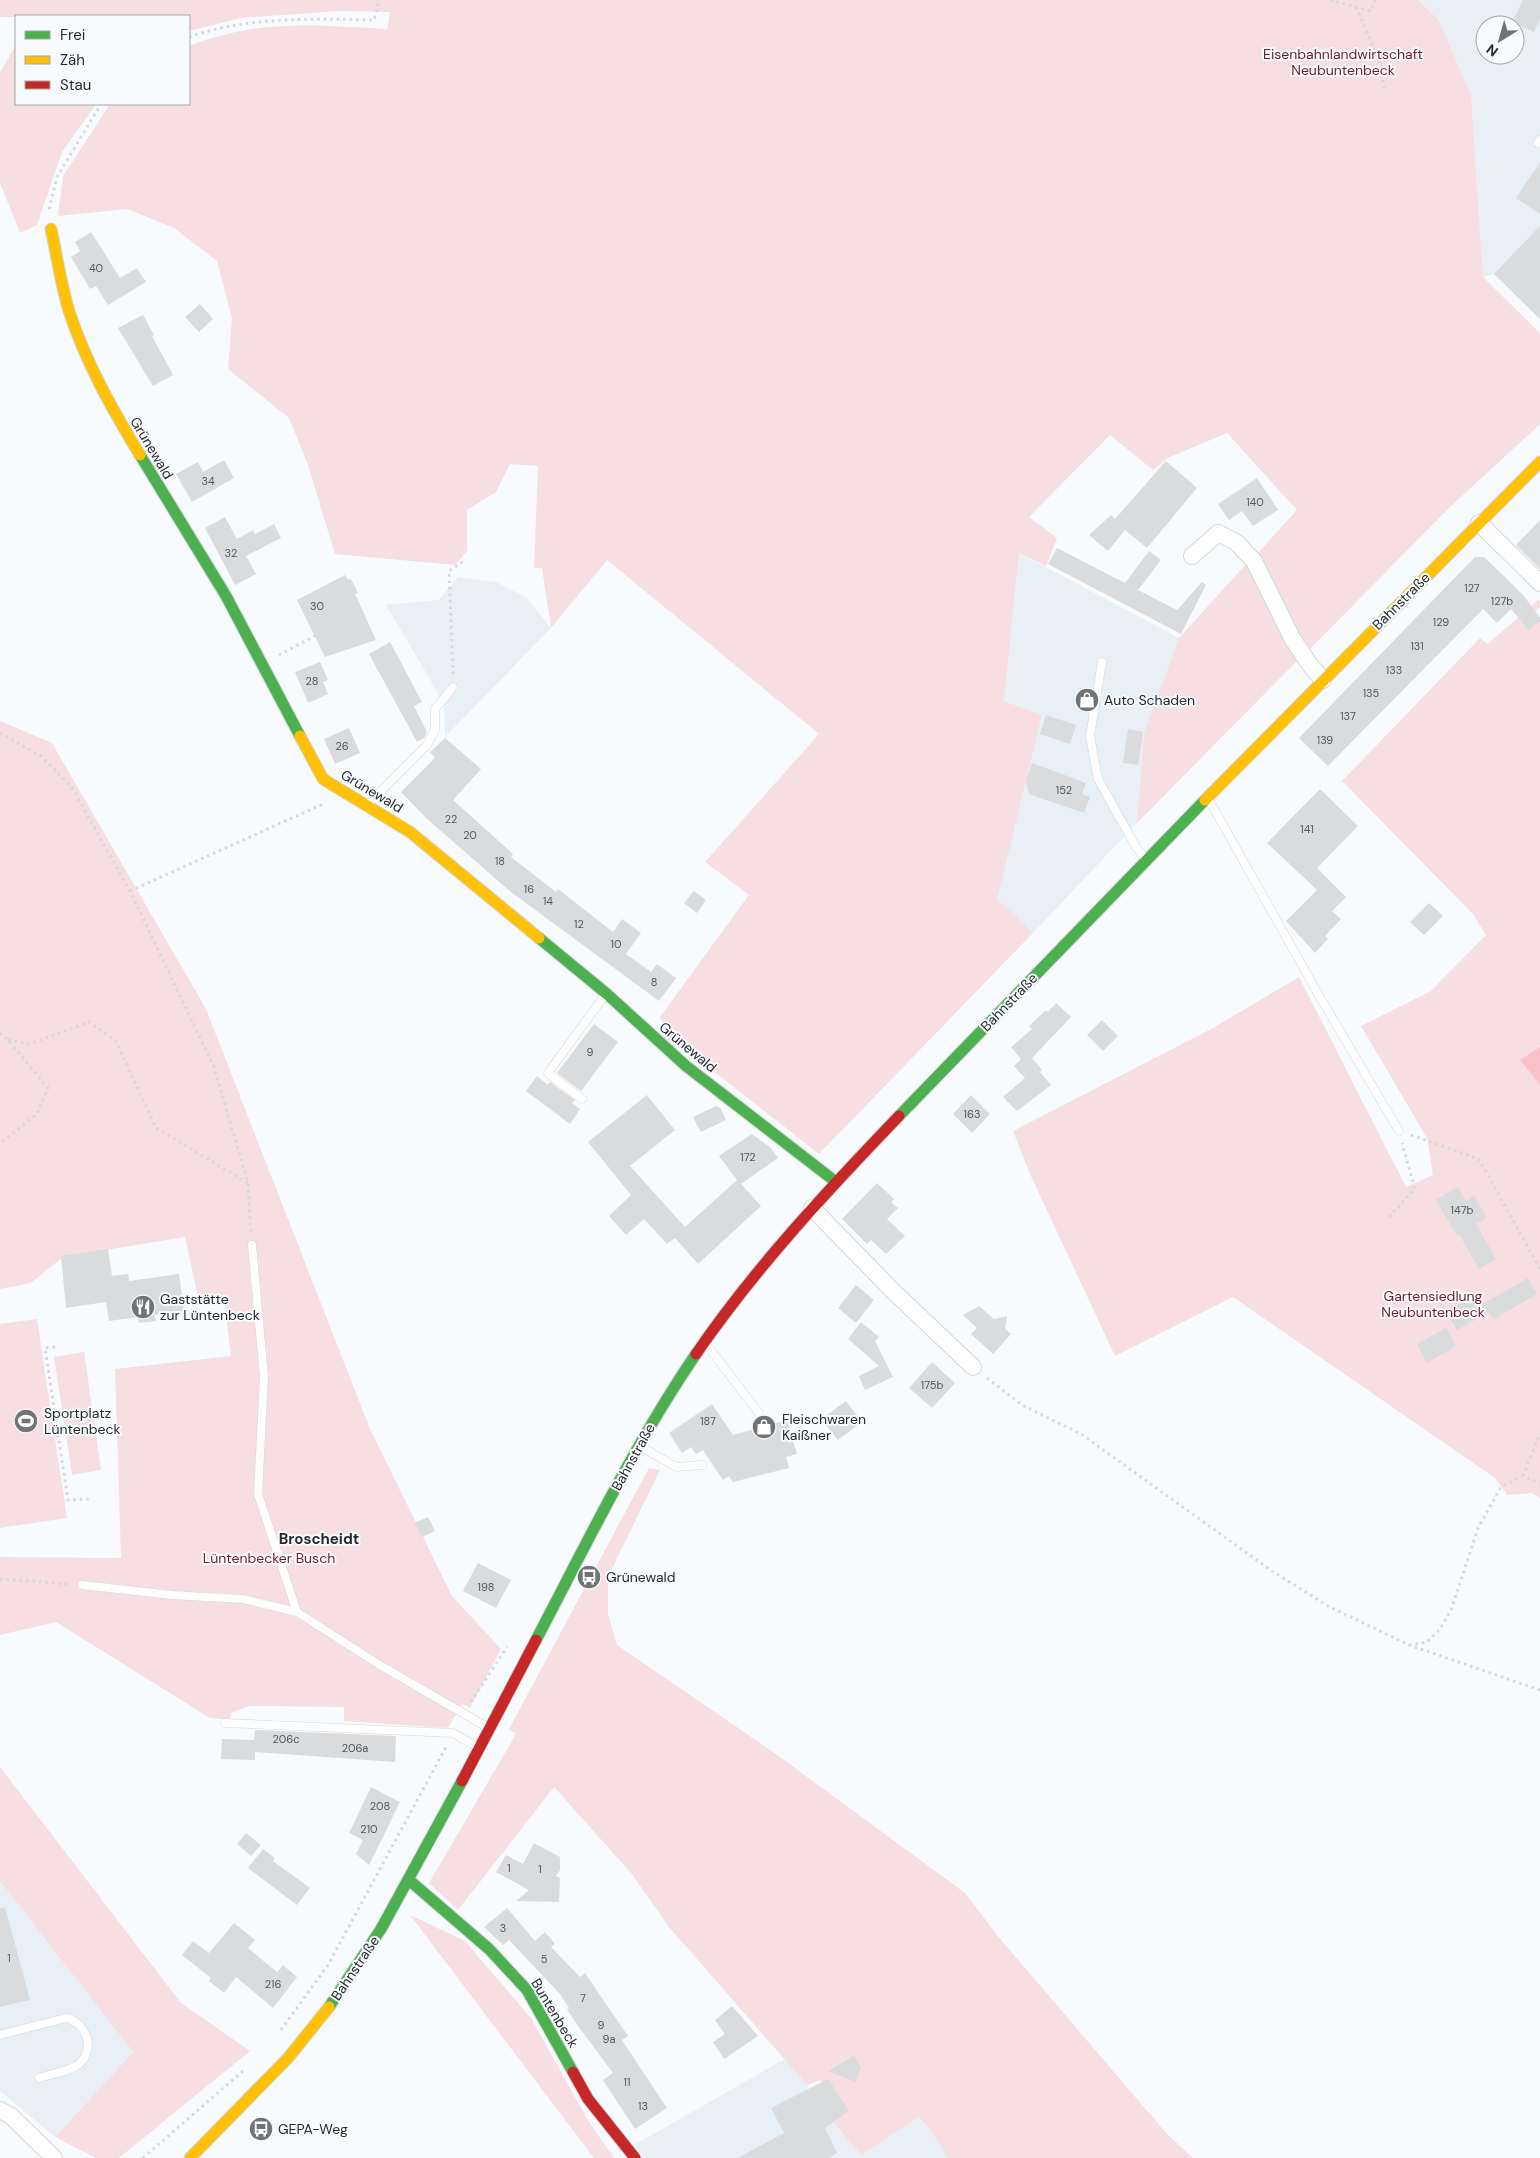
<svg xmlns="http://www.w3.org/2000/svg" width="1540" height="2158" font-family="'DM Sans',sans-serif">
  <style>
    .built { fill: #e8eff5; fill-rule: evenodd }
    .green { fill: #f7dee2 }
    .water { fill: #fac2c8 }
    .building { fill: #d9dbdd }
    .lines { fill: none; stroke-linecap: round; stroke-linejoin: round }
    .lane-casing { stroke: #d4d6d7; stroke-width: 9 }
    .street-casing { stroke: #d4d6d7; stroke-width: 18 }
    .fast-casing { stroke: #d4d6d7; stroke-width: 13 }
    .slow-casing { stroke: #d4d6d7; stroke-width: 13 }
    .jam-casing { stroke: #d4d6d7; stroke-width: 13 }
    .path { stroke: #d7d8d9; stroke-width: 3; stroke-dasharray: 2.5 4; stroke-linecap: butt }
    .lane { stroke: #fefeff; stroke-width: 8 }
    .street { stroke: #fefeff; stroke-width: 16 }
    .fast { stroke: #4caf50; stroke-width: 11 }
    .slow { stroke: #ffc107; stroke-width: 11 }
    .jam { stroke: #c62828; stroke-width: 11 }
    .labels { text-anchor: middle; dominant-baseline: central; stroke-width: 4; stroke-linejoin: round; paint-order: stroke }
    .number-label { font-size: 11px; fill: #545658 }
    .park-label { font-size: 14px; fill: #761830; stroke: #f7fbfe }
    .street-label { font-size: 14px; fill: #282a2b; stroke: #f7fbfe }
    .poi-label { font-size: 14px; fill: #282a2b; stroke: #f7fbfe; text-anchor: start }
    .neighbourhood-label { font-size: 15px; font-weight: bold; fill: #282a2b; stroke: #f7fbfe }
  </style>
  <rect width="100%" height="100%" fill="#f8fbfd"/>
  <path class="built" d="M1418 0H1540V319L1494 274 1483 277 1471 94 1438 19ZM1485 25H1515V55H1485Z
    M1019 553 1179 638 1144 732 1137 823 1033 933 996 900 1042 715 1004 701Z
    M458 577 496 582 527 598 551 628 445 737 444 707 431 681 386 605 439 600Z
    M0 1881 133 2052 55 2137 0 2091Z
    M785 2059 807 2085 816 2104 861 2155 919 2117 930 2130 948 2158H644L634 2145Z"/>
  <path class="green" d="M0 0H1418L1438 19 1471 94 1483 277 1540 333V424L1450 507 1308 651 1255 556 1297 510 1227 433 1168 458 1153 470 1110 435 1029 517 1057 538 1046 566 1019 553 1004 701 1042 715 997 899 1033 933 819 1154 702 1062 663 1038 665 1030 660 1017 749 895 705 862 819 734 607 560 551 628 542 568H534L538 466 510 464 496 492 467 510V551L455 565 335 554 308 465 289 418 228 369 232 318 217 261 174 228 127 209 58 216 63 176 110 104H189V46C257 19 316 25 387 29L390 12 338 11 241 18 189 31V16L0 17Z
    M16 44V104H96L62 152 37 225 20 233 0 183V73Z
    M1248 562 1300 658 1137 823 1144 732 1179 638Z
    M1539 599 1540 607 1535 612 1540 618V1498L1532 1493 1507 1495 1495 1478 1233 1297 1115 1356 1029 1172 1013 1131 1213 1028 1299 977 1406 1187 1433 1175 1427 1138 1361 1026 1431 991 1486 935 1473 914 1342 781 1480 638 1488 644Z
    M0 721 52 743 206 1009 370 1429 452 1596 501 1649 470 1708 462 1704 448 1728 344 1721V1707L250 1706 231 1713 230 1720 210 1718 56 1622 0 1635V1557L121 1558 115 1369 231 1356 224 1299 199 1301 185 1237 63 1257 31 1283 0 1289Z
    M37 1319 67 1518 0 1528V1324Z
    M84 1352 101 1470 72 1475 54 1357Z
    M649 1468 660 1470 608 1577V1614L617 1645 776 1754 965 1893 1001 1940 1167 2134 1193 2158H948L930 2130 919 2117 861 2155 818 2105 831 2098 820 2080 807 2085 669 1927 631 1873 554 1787 458 1910 429 1883 516 1734 509 1729Z
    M0 1767 181 2003 250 2051 119 2158H96L55 2137 133 2052 0 1881Z
    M410 1915 465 1941 531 2018 589 2122 614 2158H594Z"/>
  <path class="water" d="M1540 1047V1085L1520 1060Z"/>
  <path class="building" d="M1523 0H1540V19L1534 32 1512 22Z
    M1540 162V214L1516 198Z
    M1540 226V319L1494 274Z
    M91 232 120 278 137 268 146 282 108 305 96 286 90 289 71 257 80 251 75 242Z
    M200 304 213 319 199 332 185 317Z
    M143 315 154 335 152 336 173 375 153 386 118 328Z
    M224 460 234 478 192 502 176 474 198 462 203 472Z
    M1166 461 1197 488 1147 548 1125 530 1108 551 1089 535 1111 515 1115 519Z
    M1257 478 1278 510 1253 526 1242 511 1229 520 1218 504Z
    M225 517 237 539 253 530 255 534 274 524 281 538 246 556 256 574 235 585 205 528Z
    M1540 520V569L1516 545Z
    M1057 548 1125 583 1149 551 1161 560 1138 590 1177 610 1202 582 1206 585 1181 634 1048 564Z
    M1475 557H1484L1507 579 1524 596 1540 618V621L1529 630 1511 609 1497 623 1483 609 1328 766 1299 738Z
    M345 575 348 580 351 579 358 593 355 594 376 640 325 657 297 600Z
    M390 642 422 702 414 706 427 732 425 737 417 742 369 654Z
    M320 662 328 680 323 682 328 694 308 703 295 672Z
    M1046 715 1076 725 1070 744 1040 734Z
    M349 728 360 753 335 764 324 739Z
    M1128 729 1143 732 1138 765 1123 763Z
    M445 738 481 769 453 800 513 854 511 857 556 892 558 889 613 932 622 919 641 933 626 954 651 972 657 964 676 978 659 1001 511 892 426 818 401 792 435 758 430 752Z
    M1032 763 1086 783 1082 794 1090 797 1084 813 1029 794 1026 781Z
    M1320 789 1358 826 1317 868 1346 897 1332 911 1341 919 1325 936 1328 939 1315 953 1286 921 1317 890 1267 843Z
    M694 891 706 900 697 913 684 903Z
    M1429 903 1443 916 1424 935 1410 922Z
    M1056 1003 1071 1017 1032 1058 1042 1070 1040 1072 1051 1085 1017 1111 1003 1097 1025 1078 1014 1066 1021 1059 1011 1047 1032 1029 1029 1026 1046 1010 1048 1012Z
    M1102 1020 1118 1036 1103 1051 1087 1035Z
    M594 1024 618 1042 581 1091 557 1073Z
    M537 1076 548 1085 550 1082 575 1100 572 1103 580 1109 570 1124 526 1091Z
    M647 1095 675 1130 630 1166 685 1227 737 1180 719 1156 752 1134 771 1148 778 1158 741 1184 761 1206 698 1264 675 1238 667 1244 644 1219 626 1235 609 1216 631 1195 588 1142Z
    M971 1095 990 1114 972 1133 953 1114Z
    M716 1106 721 1109 726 1120 701 1132 693 1117Z
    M877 1183 894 1199 891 1202 898 1208 887 1219 905 1236 886 1254 871 1240 867 1244 842 1219Z
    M1458 1187 1466 1201 1474 1196 1487 1218 1476 1224 1496 1259 1479 1269 1459 1234 1457 1236 1436 1200Z
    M108 1249 112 1276 128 1274 129 1281 179 1274 184 1311 154 1315 156 1321 139 1323 138 1317 109 1321 106 1302 66 1308 61 1256Z
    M1528 1278 1537 1294 1494 1319 1489 1312 1457 1330 1446 1312 1479 1292 1485 1303Z
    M856 1285 874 1300 856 1323 838 1308Z
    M979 1306 994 1319 1007 1316 1005 1329 1011 1334 993 1354 971 1334 977 1328 963 1315Z
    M861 1322 879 1337 875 1341 893 1377 865 1390 859 1376 879 1366 848 1339Z
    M1446 1328 1456 1346 1427 1363 1417 1344Z
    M932 1362 955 1383 932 1408 909 1388Z
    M846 1401 862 1422 838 1440 821 1419Z
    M712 1404 733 1435 787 1420 797 1454 786 1457 789 1468 733 1482 729 1476 723 1480 703 1450 696 1454 691 1447 682 1453 669 1433Z
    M428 1517 435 1531 422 1537 415 1523Z
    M478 1563 511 1580 496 1608 463 1591Z
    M255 1730 396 1736 395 1762 255 1752V1760L221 1759 222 1739 254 1740Z
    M371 1787 400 1802 369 1865 356 1854 363 1840 349 1833Z
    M246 1833 261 1845 251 1856 237 1844Z
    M534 1843 560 1857V1870L556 1876 560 1878 559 1902 516 1901 529 1890 496 1872 506 1855 523 1864Z
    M263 1849 275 1858 273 1861 310 1888 297 1905 248 1868Z
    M5 1907 30 2000 0 2007V1908Z
    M507 1908 535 1941 545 1932 555 1944 551 1947 580 1977 585 1973 628 2036 622 2040 667 2108 635 2129 603 2080 613 2073 578 2026 567 2009 569 2008 560 1994 509 1940 503 1945 484 1927Z
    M234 1923 255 1940 248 1948 277 1972 283 1965 297 1977 273 2008 236 1977 224 1993 209 1981 211 1978 182 1955 193 1941 209 1953Z
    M732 2006 758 2036 724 2059 713 2042 725 2034 715 2020Z
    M854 2056 861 2068 856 2082 828 2071Z
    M828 2079 849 2111 825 2128 837 2153 828 2158H738L784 2133 771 2108Z"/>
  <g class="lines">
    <g class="lane-casing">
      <path id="lane" d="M1538 143 1540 140
        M1102 662 1090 736 1098 779 1136 847 1145 858
        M1209 800 1321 999 1399 1131
        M369 803 427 745 435 730V709L453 687
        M582 1099 548 1073 605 995
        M252 1245 264 1377 258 1494 297 1612
        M706 1344 758 1412
        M640 1446 676 1467 702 1465
        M82 1585 172 1595 243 1599 297 1612 378 1664 487 1727
        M225 1723 453 1733 477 1747
        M0 2035 66 2018C89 2023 96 2054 76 2066 66 2072 50 2074 39 2078"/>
    </g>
    <g class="street-casing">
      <path id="street" d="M1479 523 1540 583
        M1192 556 1218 533 1236 542 1254 561 1292 638 1310 665 1323 680
        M812 1208 894 1292 973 1367
        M0 2110 11 2116 54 2158"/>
    </g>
    <g class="fast-casing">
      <path id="fast" d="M140 455 226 596 300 736
        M539 938 607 994 686 1066 836 1182
        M899 1116 1205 800
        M536 1640C587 1543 634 1445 696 1354
        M409 1880 489 1949 527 1990 573 2072
        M329 2007 381 1929 462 1781"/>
    </g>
    <g class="slow-casing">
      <path id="slow" d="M51 229C57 256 61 285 69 311 86 363 112 409 140 455
        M300 736 323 779 410 832 539 938
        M1205 800 1540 462
        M190 2158 288 2058 329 2007"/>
    </g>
    <g class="jam-casing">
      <path id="jam" d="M696 1354C755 1268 827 1191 899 1116
        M462 1781 536 1640
        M573 2072 588 2099 635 2158"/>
    </g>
    <path class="path" d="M1330 0 1371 11 1375 0
      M1356 7 1380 62 1384 90
      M189 37C249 16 311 19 374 20L379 0
      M49 209 57 177 101 104
      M279 655 324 631
      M453 674 449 571 466 560
      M0 733 41 756 71 786 130 891 214 1067 248 1183 251 1234
      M130 891 323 804
      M0 1033 8 1040 48 1088 37 1114 0 1143
      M8 1040 29 1044 89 1022 116 1041 156 1128 248 1183
      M1411 1135 1479 1159 1540 1269
      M1389 1217 1415 1189 1402 1143
      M55 1347 45 1348 68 1500 90 1499
      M987 1378 1022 1405 1081 1434 1272 1571 1328 1606 1409 1645 1540 1690
      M1523 1476 1540 1433
      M0 1579 69 1584
      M1409 1645 1427 1642 1440 1629 1451 1610 1478 1528 1501 1487 1522 1476 1540 1483
      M471 1702 507 1647
      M281 2030 328 1965 446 1747
      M143 2158 244 2070"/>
    <use href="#lane" class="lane"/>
    <use href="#street" class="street"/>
    <use href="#fast" class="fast"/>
    <use href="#slow" class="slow"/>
    <use href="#jam" class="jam"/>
  </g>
  <defs>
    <g id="shop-disc" transform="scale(1.25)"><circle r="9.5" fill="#717374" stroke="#f7fbfe"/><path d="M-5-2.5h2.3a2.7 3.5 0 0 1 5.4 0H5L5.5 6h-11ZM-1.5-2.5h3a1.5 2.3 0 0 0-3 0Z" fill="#fff"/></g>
    <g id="restaurant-disc" transform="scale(1.25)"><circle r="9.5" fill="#717374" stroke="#f7fbfe"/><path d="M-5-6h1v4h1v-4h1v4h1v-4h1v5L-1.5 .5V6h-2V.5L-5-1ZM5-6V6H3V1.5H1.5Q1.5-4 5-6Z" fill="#fff"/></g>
    <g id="stadium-disc" transform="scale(1.25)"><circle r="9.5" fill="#717374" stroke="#f7fbfe"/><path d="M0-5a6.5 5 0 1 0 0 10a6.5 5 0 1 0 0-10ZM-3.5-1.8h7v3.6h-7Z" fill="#fff"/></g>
    <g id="bus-disc" transform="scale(1.25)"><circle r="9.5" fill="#717374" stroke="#f7fbfe"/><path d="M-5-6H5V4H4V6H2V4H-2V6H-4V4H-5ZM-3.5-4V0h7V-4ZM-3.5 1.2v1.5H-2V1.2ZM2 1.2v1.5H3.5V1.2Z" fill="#fff"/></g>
  </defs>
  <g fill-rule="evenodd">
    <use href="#shop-disc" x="1087" y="700"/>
    <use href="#restaurant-disc" x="143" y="1307"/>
    <use href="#stadium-disc" x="26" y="1421"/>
    <use href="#shop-disc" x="764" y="1427"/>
    <use href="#bus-disc" x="589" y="1577"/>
    <use href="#bus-disc" x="261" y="2129"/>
  </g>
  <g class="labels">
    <g class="number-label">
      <text x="96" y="268">40</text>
      <text x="208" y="481">34</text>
      <text x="1255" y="502">140</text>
      <text x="231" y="553">32</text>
      <text x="1472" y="588">127</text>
      <text x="1502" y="601">127b</text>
      <text x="317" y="606">30</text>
      <text x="1441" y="622">129</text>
      <text x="1417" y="646">131</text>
      <text x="1394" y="670">133</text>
      <text x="312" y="681">28</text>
      <text x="1371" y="693">135</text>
      <text x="1348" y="716">137</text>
      <text x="1325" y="740">139</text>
      <text x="342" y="746">26</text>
      <text x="1064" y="790">152</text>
      <text x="451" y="819">22</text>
      <text x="1307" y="829">141</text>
      <text x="470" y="835">20</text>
      <text x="500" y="861">18</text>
      <text x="529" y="889">16</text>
      <text x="548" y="901">14</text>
      <text x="579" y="924">12</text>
      <text x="616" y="944">10</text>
      <text x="654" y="982">8</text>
      <text x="590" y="1052">9</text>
      <text x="972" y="1114">163</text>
      <text x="748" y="1157">172</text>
      <text x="1462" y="1210">147b</text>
      <text x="932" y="1385">175b</text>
      <text x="708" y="1421">187</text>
      <text x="486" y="1587">198</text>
      <text x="286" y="1739">206c</text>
      <text x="355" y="1748">206a</text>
      <text x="380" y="1806">208</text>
      <text x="369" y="1829">210</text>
      <text x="509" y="1868">1</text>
      <text x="540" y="1869">1</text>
      <text x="503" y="1928">3</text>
      <text x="9" y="1958">1</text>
      <text x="544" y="1959">5</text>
      <text x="273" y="1984">216</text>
      <text x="583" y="1998">7</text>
      <text x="601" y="2025">9</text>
      <text x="609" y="2039">9a</text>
      <text x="627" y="2082">11</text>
      <text x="643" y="2106">13</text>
    </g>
    <g class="park-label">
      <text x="1343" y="54">Eisenbahnlandwirtschaft<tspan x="1343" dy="16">Neubuntenbeck</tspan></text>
      <text x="1433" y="1296">Gartensiedlung<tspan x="1433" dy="16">Neubuntenbeck</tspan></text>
      <text x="269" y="1558">Lüntenbecker Busch</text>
    </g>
    <g class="street-label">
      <text transform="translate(152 448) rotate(59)">Grünewald</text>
      <text transform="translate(1401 601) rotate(-45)">Bahnstraße</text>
      <text transform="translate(372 791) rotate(31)">Grünewald</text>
      <text transform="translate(1009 1002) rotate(-46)">Bahnstraße</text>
      <text transform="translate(688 1047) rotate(40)">Grünewald</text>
      <text transform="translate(633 1457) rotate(-61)">Bahnstraße</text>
      <text transform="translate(355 1968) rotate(-56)">Bahnstraße</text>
      <text transform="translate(555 2013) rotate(59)">Buntenbeck</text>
    </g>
    <g class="poi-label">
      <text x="1104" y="700">Auto Schaden</text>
      <text x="160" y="1299">Gaststätte<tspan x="160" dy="16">zur Lüntenbeck</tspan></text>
      <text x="44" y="1413">Sportplatz<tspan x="44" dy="16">Lüntenbeck</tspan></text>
      <text x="782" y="1419">Fleischwaren<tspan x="782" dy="16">Kaißner</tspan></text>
      <text x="606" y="1577">Grünewald</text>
      <text x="278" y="2129">GEPA-Weg</text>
    </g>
    <g class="neighbourhood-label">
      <text x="319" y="1539">Broscheidt</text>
    </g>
  </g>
  <rect x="15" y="15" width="175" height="90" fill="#f7fbfe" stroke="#a4a7aa"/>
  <rect x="25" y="31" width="25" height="8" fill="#4caf50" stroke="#a4a7aa"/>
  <text x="60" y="40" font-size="15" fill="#282a2b">Frei</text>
  <rect x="25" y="56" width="25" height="8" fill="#ffc107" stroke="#a4a7aa"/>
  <text x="60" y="65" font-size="15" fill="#282a2b">Zäh</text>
  <rect x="25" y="81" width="25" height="8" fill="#c62828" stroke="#a4a7aa"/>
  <text x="60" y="90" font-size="15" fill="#282a2b">Stau</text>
  <g transform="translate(1500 40) rotate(217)"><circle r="24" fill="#f7fbfe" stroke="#a4a7aa"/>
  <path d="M0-4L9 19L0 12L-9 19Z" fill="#717374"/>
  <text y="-8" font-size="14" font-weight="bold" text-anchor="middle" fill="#282a2b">N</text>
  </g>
</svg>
